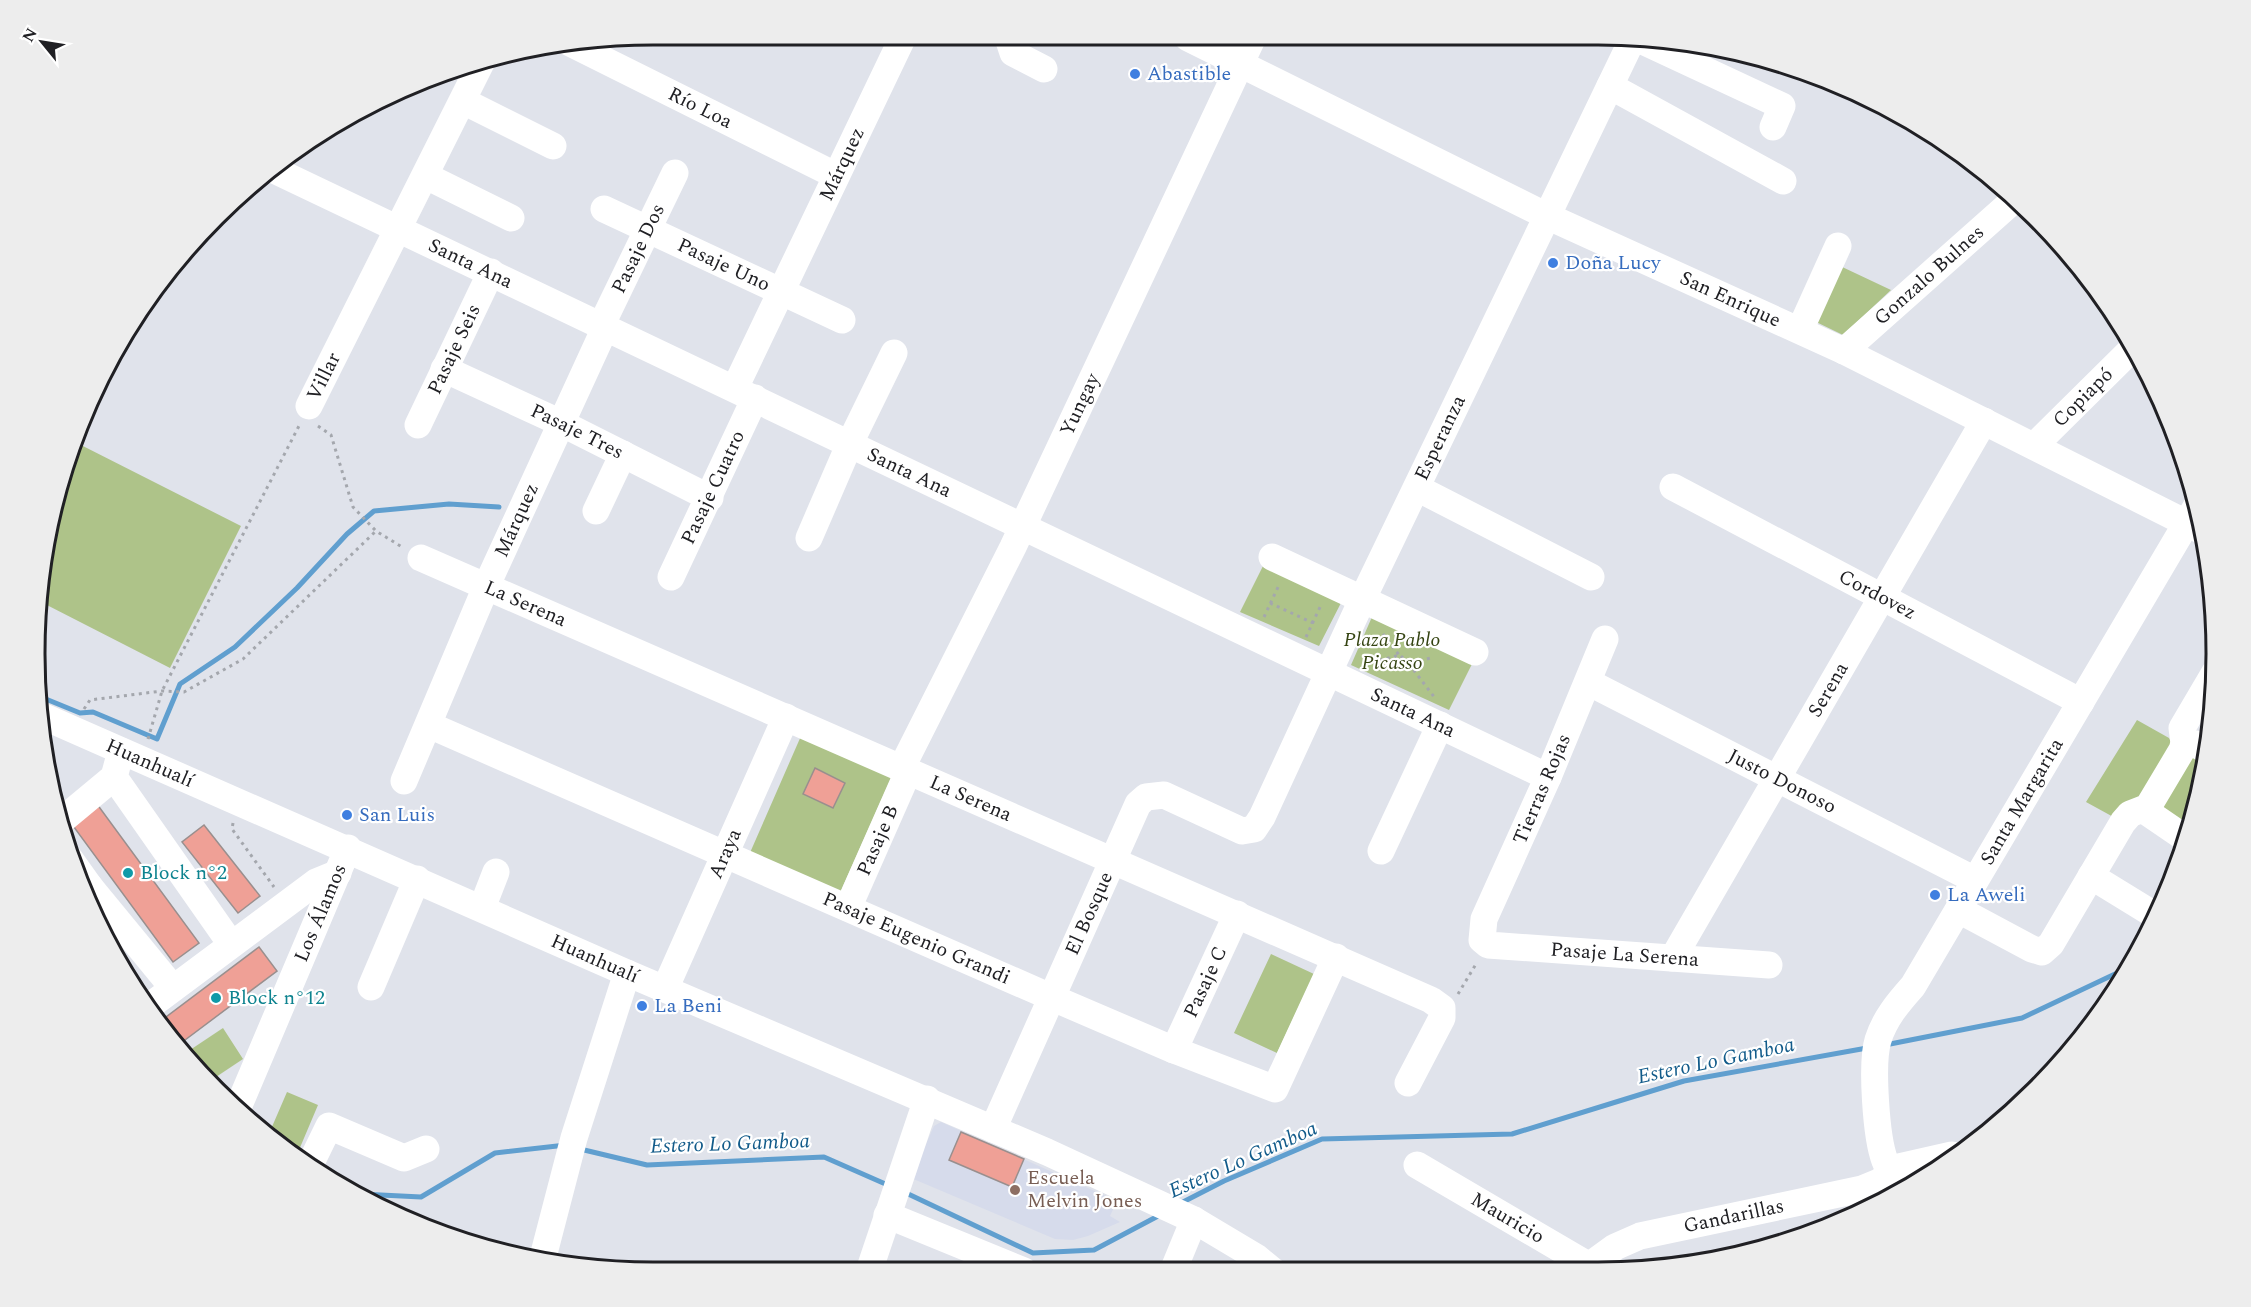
<svg xmlns="http://www.w3.org/2000/svg" width="2251" height="1307" font-family="Spectral,serif">
  <style>
    .built { fill: #d6dbeb }
    .green { fill: #aec389 }
    .lines { fill: none; stroke-linecap: round; stroke-linejoin: round }
    .stream { stroke: #609fcf; stroke-width: 5 }
    .building { fill: #efa096; stroke: #998f8e; stroke-width: 1.5 }
    .path { stroke: #a4a7ad; stroke-width: 3; stroke-dasharray: 3 4.5; stroke-linecap: butt }
    .minor { stroke: #fff; stroke-width: 27 }
    .shop-dot { fill: #3f7fe0; stroke: #fff; stroke-width: 2 }
    .culture-dot { fill: #0f9aa8; stroke: #fff; stroke-width: 2 }
    .education-dot { fill: #8d6e63; stroke: #fff; stroke-width: 2 }
    .labels { text-anchor: middle; dominant-baseline: central; stroke-width: 4.5; stroke-linejoin: round; paint-order: stroke }
    .shop-label { font-size: 20px; fill: #366cbe; stroke: #fff; text-anchor: start }
    .street-label { font-size: 20px; fill: #202024; stroke: #fff }
    .park-label { font-size: 20px; font-style: italic; fill: #354412; stroke: #fff }
    .culture-label { font-size: 20px; fill: #0d838f; stroke: #fff; text-anchor: start }
    .education-label { font-size: 20px; fill: #785e54; stroke: #fff; text-anchor: start }
    .water-label { font-size: 21px; font-style: italic; fill: #125b8a; stroke: #fff }
    .rim { fill: none; stroke: #202024; stroke-width: 3 }
  </style>
  <rect width="100%" height="100%" fill="#e0e3eb"/>
  <path class="built" d="M941 1122 1117 1201 1110 1216 1120 1222 1088 1236 1073 1240 1055 1239 911 1178 934 1126Z"/>
  <path class="green" d="M191 246 176 278 168 274Z
    M1838 265 1891 290 1843 335 1812 320Z
    M75 442 241 526 170 668 39 601C41 546 55 494 75 442Z
    M1266 560 1344 597 1319 646 1240 612Z
    M1375 610 1474 660 1449 710 1351 665Z
    M2137 720 2169 738 2173 746 2141 804 2117 819 2086 802Z
    M801 736 892 776 839 895 749 855Z
    M2192 752 2206 760C2204 785 2194 805 2181 827L2159 811Z
    M1271 954 1314 974 1277 1053 1234 1033Z
    M223 1028 243 1059 210 1081 184 1054Z
    M287 1092 318 1105 296 1157 268 1136Z"/>
  <g class="lines">
    <path class="stream" d="M990 41 994 38
      M36 695 80 713 93 712 157 739 180 684 235 647 297 588 347 534 374 511 449 504 499 507
      M1885 1045 2022 1018 2115 974 2126 972
      M580 1149 647 1165 824 1157 890 1186
      M904 1192 1033 1253 1094 1250 1160 1215
      M361 1194 421 1197 495 1153 566 1145
      M1181 1203 1224 1181 1322 1139 1512 1134 1684 1081 1867 1048"/>
  </g>
  <path class="building" d="M815 768 845 783 833 808 803 794Z
    M94 800 199 943 173 962 68 819Z
    M204 825 260 896 238 913 182 842Z
    M259 947 277 971 177 1046 158 1023Z
    M961 1132 1024 1159 1012 1187 949 1160Z"/>
  <g class="lines">
    <path class="path" d="M318 426 331 435 353 507 376 531 402 547
      M1270 603 1313 623
      M1264 617 1279 585
      M1383 634 1399 655
      M1306 637 1321 605
      M1365 664 1400 655 1409 664 1434 657
      M1409 664 1435 698
      M84 709 90 700 162 691 184 692 243 659 376 531
      M148 739 162 691 300 424
      M233 823 232 829 274 887
      M1458 994 1476 964"/>
    <g class="minor">
      <path d="M1634 37 1782 106 1773 127"/>
      <path d="M1011 38 1009 41 1013 53 1044 69"/>
      <path id="s1" d="M1188 38 1549 217 1844 351 2204 532"/>
      <path id="s2" d="M566 41 835 175"/>
      <path d="M1610 86 1783 181"/>
      <path d="M463 101 553 146"/>
      <path id="s3" d="M270 168 1548 777"/>
      <path d="M426 176 511 218"/>
      <path id="s4" d="M604 209 842 320"/>
      <path id="s5" d="M601 326 675 173"/>
      <path d="M1800 330 1838 246"/>
      <path id="s6" d="M1844 351 2015 199"/>
      <path id="s7" d="M444 369 561 423 710 498"/>
      <path id="s8" d="M735 388 902 39"/>
      <path id="s9" d="M309 406 482 61"/>
      <path id="s10" d="M418 425 491 272"/>
      <path id="s11" d="M2034 446 2133 348"/>
      <path id="s12" d="M1673 487 2081 702"/>
      <path d="M1417 488 1591 577"/>
      <path d="M596 511 623 454"/>
      <path d="M809 538 850 443 894 353"/>
      <path d="M1272 557 1475 652"/>
      <path id="s13" d="M421 558 1431 1000 1442 1008V1018L1408 1083"/>
      <path id="s14" d="M671 577 755 398"/>
      <path id="s15" d="M1605 639 1548 777 1484 919 1482 940 1488 945 1769 965"/>
      <path id="s16" d="M1588 682 1975 880"/>
      <path id="s17" d="M40 715 627 973 1047 1152 1194 1220 1256 1257 1273 1271"/>
      <path id="s18" d="M429 725 1053 998 1174 1050 1275 1089 1336 957"/>
      <path d="M2184 743 2196 744 2207 751"/>
      <path d="M121 751 114 777 231 944"/>
      <path id="s19" d="M901 769 1013 547 1253 37"/>
      <path id="s20" d="M404 781 486 587 605 328"/>
      <path d="M2144 810 2185 838"/>
      <path d="M61 821 114 777"/>
      <path d="M1381 851 1440 725"/>
      <path d="M70 859 90 887 85 891"/>
      <path d="M2091 876 2148 911"/>
      <path d="M90 887 173 988"/>
      <path d="M482 908 496 872"/>
      <path id="s21" d="M848 908 908 772"/>
      <path d="M1959 910 2032 949 2042 952 2051 944 2123 822 2130 814 2148 807 2182 750 2184 743 2182 728 2215 672"/>
      <path id="s22" d="M1673 958 1984 421"/>
      <path d="M371 987 417 879"/>
      <path id="s23" d="M665 989 786 717"/>
      <path d="M147 1008 316 882 338 873"/>
      <path id="s24" d="M1174 1050 1237 914"/>
      <path id="s25" d="M237 1110 348 848"/>
      <path id="s26" d="M993 1129 1138 804 1146 797 1164 795 1242 831 1254 829 1262 817 1363 598 1634 36"/>
      <path id="s27" d="M1417 1165 1598 1271"/>
      <path d="M309 1167 329 1126 404 1158 426 1149"/>
      <path id="s28" d="M1908 1189C1897 1182 1889 1172 1885 1161 1876 1138 1871 1063 1878 1040 1885 1018 1898 1003 1913 986L2196 507"/>
      <path d="M887 1215 1024 1271"/>
      <path d="M543 1257 574 1138 627 973"/>
      <path d="M869 1271 927 1099"/>
      <path d="M1173 1271 1194 1220"/>
      <path id="s29" d="M1582 1271 1615 1247 1640 1236 1862 1189 1879 1182 1899 1167 1952 1155"/>
    </g>
  </g>
  <g class="shop-dot">
    <circle cx="1135" cy="74" r="6"/>
    <circle cx="1553" cy="263" r="6"/>
    <circle cx="347" cy="815" r="6"/>
    <circle cx="1935" cy="895" r="6"/>
    <circle cx="642" cy="1006" r="6"/>
  </g>
  <g class="culture-dot">
    <circle cx="128" cy="873" r="6"/>
    <circle cx="216" cy="998" r="6"/>
  </g>
  <circle class="education-dot" cx="1015" cy="1190" r="6"/>
  <g class="labels">
    <g class="shop-label">
      <text x="1147" y="74">Abastible</text>
      <text x="1565" y="263">Doña Lucy</text>
      <text x="359" y="815">San Luis</text>
      <text x="1947" y="895">La Aweli</text>
      <text x="654" y="1006">La Beni</text>
    </g>
    <g class="street-label">
      <text stroke="none"><textPath href="#s2" startOffset="150">Río Loa</textPath></text>
      <text stroke="none"><textPath href="#s8" startOffset="248">Márquez</textPath></text>
      <text stroke="none"><textPath href="#s5" startOffset="86">Pasaje Dos</textPath></text>
      <text stroke="none"><textPath href="#s3" startOffset="222">Santa Ana</textPath></text>
      <text stroke="none"><textPath href="#s4" startOffset="132">Pasaje Uno</textPath></text>
      <text stroke="none"><textPath href="#s6" startOffset="114">Gonzalo Bulnes</textPath></text>
      <text stroke="none"><textPath href="#s1" startOffset="602">San Enrique</textPath></text>
      <text stroke="none"><textPath href="#s10" startOffset="84">Pasaje Seis</textPath></text>
      <text stroke="none"><textPath href="#s9" startOffset="33">Villar</textPath></text>
      <text stroke="none"><textPath href="#s11" startOffset="69">Copiapó</textPath></text>
      <text stroke="none"><textPath href="#s19" startOffset="406">Yungay</textPath></text>
      <text stroke="none"><textPath href="#s7" startOffset="147">Pasaje Tres</textPath></text>
      <text stroke="none"><textPath href="#s26" startOffset="916">Esperanza</textPath></text>
      <text stroke="none"><textPath href="#s3" startOffset="708">Santa Ana</textPath></text>
      <text stroke="none"><textPath href="#s14" startOffset="99">Pasaje Cuatro</textPath></text>
      <text stroke="none"><textPath href="#s20" startOffset="284">Márquez</textPath></text>
      <text stroke="none"><textPath href="#s12" startOffset="231">Cordovez</textPath></text>
      <text stroke="none"><textPath href="#s13" startOffset="114">La Serena</textPath></text>
      <text stroke="none"><textPath href="#s22" startOffset="310">Serena</textPath></text>
      <text stroke="none"><textPath href="#s3" startOffset="1266">Santa Ana</textPath></text>
      <text stroke="none"><textPath href="#s17" startOffset="120">Huanhualí</textPath></text>
      <text stroke="none"><textPath href="#s16" startOffset="218">Justo Donoso</textPath></text>
      <text transform="translate(1542 789) rotate(-67)">Tierras Rojas</text>
      <text stroke="none"><textPath href="#s13" startOffset="600">La Serena</textPath></text>
      <text stroke="none"><textPath href="#s28" startOffset="438">Santa Margarita</textPath></text>
      <text stroke="none"><textPath href="#s21" startOffset="74">Pasaje B</textPath></text>
      <text stroke="none"><textPath href="#s23" startOffset="148">Araya</textPath></text>
      <text stroke="none"><textPath href="#s25" startOffset="214">Los Álamos</textPath></text>
      <text stroke="none"><textPath href="#s26" startOffset="236">El Bosque</textPath></text>
      <text stroke="none"><textPath href="#s18" startOffset="532">Pasaje Eugenio Grandi</textPath></text>
      <text stroke="none"><textPath href="#s15" startOffset="471">Pasaje La Serena</textPath></text>
      <text stroke="none"><textPath href="#s17" startOffset="606">Huanhualí</textPath></text>
      <text stroke="none"><textPath href="#s24" startOffset="75">Pasaje C</textPath></text>
      <text stroke="none"><textPath href="#s29" startOffset="164">Gandarillas</textPath></text>
      <text stroke="none"><textPath href="#s27" startOffset="105">Mauricio</textPath></text>
    </g>
    <g class="park-label">
      <text x="1392" y="640">Plaza Pablo<tspan x="1392" dy="23">Picasso</tspan></text>
    </g>
    <g class="culture-label">
      <text x="140" y="873">Block n°2</text>
      <text x="228" y="998">Block n°12</text>
    </g>
    <g class="education-label">
      <text x="1027" y="1178">Escuela<tspan x="1027" dy="23">Melvin Jones</tspan></text>
    </g>
    <g class="water-label">
      <text transform="translate(1716 1061) rotate(-12)">Estero Lo Gamboa</text>
      <text transform="translate(730 1144) rotate(-2)">Estero Lo Gamboa</text>
      <text transform="translate(1243 1160) rotate(-24)">Estero Lo Gamboa</text>
    </g>
  </g>
  <path d="M0 0H2251V1307H0ZM653 45H1598A608 608 0 0 1 2206 653V654A608 608 0 0 1 1598 1262H653A608 608 0 0 1 45 654V653A608 608 0 0 1 653 45Z" fill="#ededed" fill-rule="evenodd"/>
  <path class="rim" d="M653 45H1598A608 608 0 0 1 2206 653V654A608 608 0 0 1 1598 1262H653A608 608 0 0 1 45 654V653A608 608 0 0 1 653 45Z"/>
  <g transform="translate(42 42) rotate(300)" stroke="#ffffff" stroke-width="4.5" paint-order="stroke">
  <path d="M0-4.5L10 22L0 15L-10 22Z" fill="#202024"/>
  <text y="-9" font-size="16" font-weight="bold" text-anchor="middle" fill="#202024">N</text>
  </g>
</svg>
